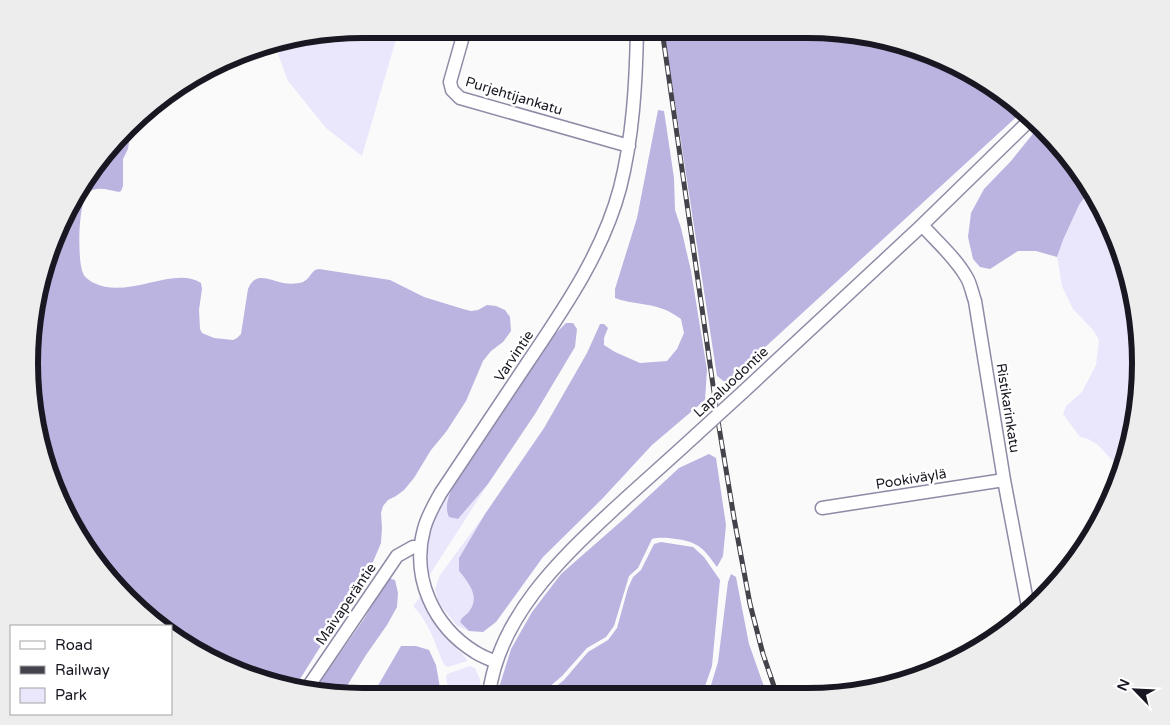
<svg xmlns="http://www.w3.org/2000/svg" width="1170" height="725" font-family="'Varela Round',sans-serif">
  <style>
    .green { fill: #eae7fd }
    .forest { fill: #bbb3e0 }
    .water { fill: #d7cffe }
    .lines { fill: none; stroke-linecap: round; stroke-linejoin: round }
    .minor-casing { stroke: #8f8ba7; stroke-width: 15 }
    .minor { stroke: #fff; stroke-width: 12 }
    .rail-casing { stroke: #44434b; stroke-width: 5 }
    .rail { stroke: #fff; stroke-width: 3; stroke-dasharray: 9; stroke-linecap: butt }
    .minor-bridge-casing { stroke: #8f8ba7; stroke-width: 15; stroke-linecap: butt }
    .minor-bridge { stroke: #fff; stroke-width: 12 }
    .labels { text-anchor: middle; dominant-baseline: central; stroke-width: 5; stroke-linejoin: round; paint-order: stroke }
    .street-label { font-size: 14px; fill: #191822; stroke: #fff }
    .rim { fill: none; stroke: #191822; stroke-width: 6 }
  </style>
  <rect width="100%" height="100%" fill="#fafafa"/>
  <path class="green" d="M363 29H399L362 156 326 128 288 81 278 54 292 40Z
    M1091 188 1096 195 1123 255 1138 319 1140 355 1137 354 1136 361 1140 372 1135 383 1140 389 1130 449 1124 465 1111 459 1098 445 1088 439 1080 437 1063 414 1066 406 1082 392 1096 365 1099 340 1093 330 1073 309 1062 286 1057 257 1063 240 1079 205Z
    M488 484 429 576C426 553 428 530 439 510 443 501 448 494 453 486L448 500 458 519Z
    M485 514 459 558V571C468 582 480 596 470 610 467 615 462 616 460 622L469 631 457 626 439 603 435 589 440 575Z
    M420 597 427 610 445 635 466 658 467 661 448 667 444 665C435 644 430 624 414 607V605Z
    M470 666 475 668 480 679 482 694H473V690L461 687 458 694H450L446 679 447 674Z"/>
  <path class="forest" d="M664 31 851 32 935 54 1010 98 1024 110 726 383 717 376Z
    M658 110 664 111 674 178 675 210 681 228 691 271 707 370 705 400 652 445 602 499 543 557 496 622 483 632 469 631 460 622C462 616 467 615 470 610 480 596 468 582 459 571V558L485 514 544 428 587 353 600 324H604L608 328 604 338V345L615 352 640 363 667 361 677 349 684 333 681 319C675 315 669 311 663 309 647 303 631 304 615 298V289L637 218Z
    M1040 125 1058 142 1091 188 1079 205 1063 240 1057 257 1036 251H1018L990 269 980 267 973 259 968 237 971 213 984 189 1011 161Z
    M120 140H128L129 142 128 149 123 159V186L121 191 119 192C109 190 97 186 89 192 78 198 77 261 83 273 84 277 90 281 94 283 128 300 174 265 201 283L202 289 199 310 200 329 202 333 214 338 233 340 237 338 241 334 248 289C255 271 269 280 283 283 290 284 297 284 303 282 309 279 310 274 315 270L319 269 390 280 424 297 463 309 471 311 478 310 487 305 496 306 505 310 510 317 511 331 503 342 491 351 483 361 466 401 446 432 431 450 414 478 404 490 396 496 388 500 383 506 381 513 382 528 381 543 364 583 360 590 339 617 295 687 235 671 171 634V626H158L85 548 46 470 29 362 46 255 85 177Z
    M566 323H573L577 329 575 347 535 414 488 484 458 519 449 517C444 506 449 496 453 486L553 336Z
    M709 454 716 458 726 525 723 556 717 567C704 549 699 542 676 539 667 538 660 537 652 539L638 568 629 576 614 626 606 637 587 648 562 676 548 688 534 694H497L511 649 532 612 561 574 626 517 679 468Z
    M661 542 693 547 704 557 720 580 712 666 702 695 545 694 548 693 564 680 588 652 608 640 617 628 628 588 633 577 641 570 654 544Z
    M731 574 736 577 749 644 767 695H708L718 662 728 582Z
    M388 578 395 580 398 593 397 607 387 625 366 655 342 694 319 693 313 692 364 619Z
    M401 646H416L429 650 436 665 441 694H373Z"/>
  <path class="water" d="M281 42C263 58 258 59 235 57L255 46Z"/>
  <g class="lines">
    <g class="minor-casing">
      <path id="minor" d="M465 29 450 82 452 90 460 98 629 146
        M922 225C937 242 956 258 967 278 971 285 972 293 975 301L1004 480 1029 612
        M743 392 917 230 1032 118
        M822 508 1004 480
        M496 662C489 659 481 656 475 652 433 626 411 577 424 529 427 517 434 505 440 494 469 450 499 406 528 362 565 307 603 252 620 188 633 137 636 83 637 30
        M306 690 397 556 413 547H420
        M489 694C499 618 558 561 612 511 640 485 669 460 697 434"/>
    </g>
    <use href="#minor" class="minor"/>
    <g class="rail-casing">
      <path id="rail" d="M662 30 719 427 734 518 750 604 763 654 777 695"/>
    </g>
    <use href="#rail" class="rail"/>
    <g class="minor-bridge-casing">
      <path id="minor-bridge" d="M697 434 743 392"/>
    </g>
    <use href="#minor-bridge" class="minor-bridge"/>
  </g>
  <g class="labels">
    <g class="street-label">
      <text transform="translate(514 96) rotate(17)">Purjehtijankatu</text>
      <text transform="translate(514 356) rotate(-56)">Varvintie</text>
      <text transform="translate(731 382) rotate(-43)">Lapaluodontie</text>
      <text transform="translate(1008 408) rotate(81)">Ristikarinkatu</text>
      <text transform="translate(911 479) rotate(-9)">Pookiväylä</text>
      <text transform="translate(346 604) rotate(-56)">Maivaperäntie</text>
    </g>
  </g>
  <path d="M0 0H1170V725H0ZM363 38H807A325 325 0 0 1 1132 363V363A325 325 0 0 1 807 688H363A325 325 0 0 1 38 363V363A325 325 0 0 1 363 38Z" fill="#ededed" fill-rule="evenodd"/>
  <path class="rim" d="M363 38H807A325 325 0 0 1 1132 363V363A325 325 0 0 1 807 688H363A325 325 0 0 1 38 363V363A325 325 0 0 1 363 38Z"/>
  <rect x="10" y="625" width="162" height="90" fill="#ffffff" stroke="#a3a3a7"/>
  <rect x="20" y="641" width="25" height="8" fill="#ffffff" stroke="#a3a3a7"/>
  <text x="55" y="650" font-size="15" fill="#191822">Road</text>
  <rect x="20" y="666" width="25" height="8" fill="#44434b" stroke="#a3a3a7"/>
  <text x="55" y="675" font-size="15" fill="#191822">Railway</text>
  <rect x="20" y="688" width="25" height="15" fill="#eae7fd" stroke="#a3a3a7"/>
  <text x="55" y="700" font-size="15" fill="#191822">Park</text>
  <g transform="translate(1135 690) rotate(294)" stroke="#ffffff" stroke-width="4" paint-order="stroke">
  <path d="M0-4L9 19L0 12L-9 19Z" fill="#191822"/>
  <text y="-8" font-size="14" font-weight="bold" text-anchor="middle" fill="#191822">N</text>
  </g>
</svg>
